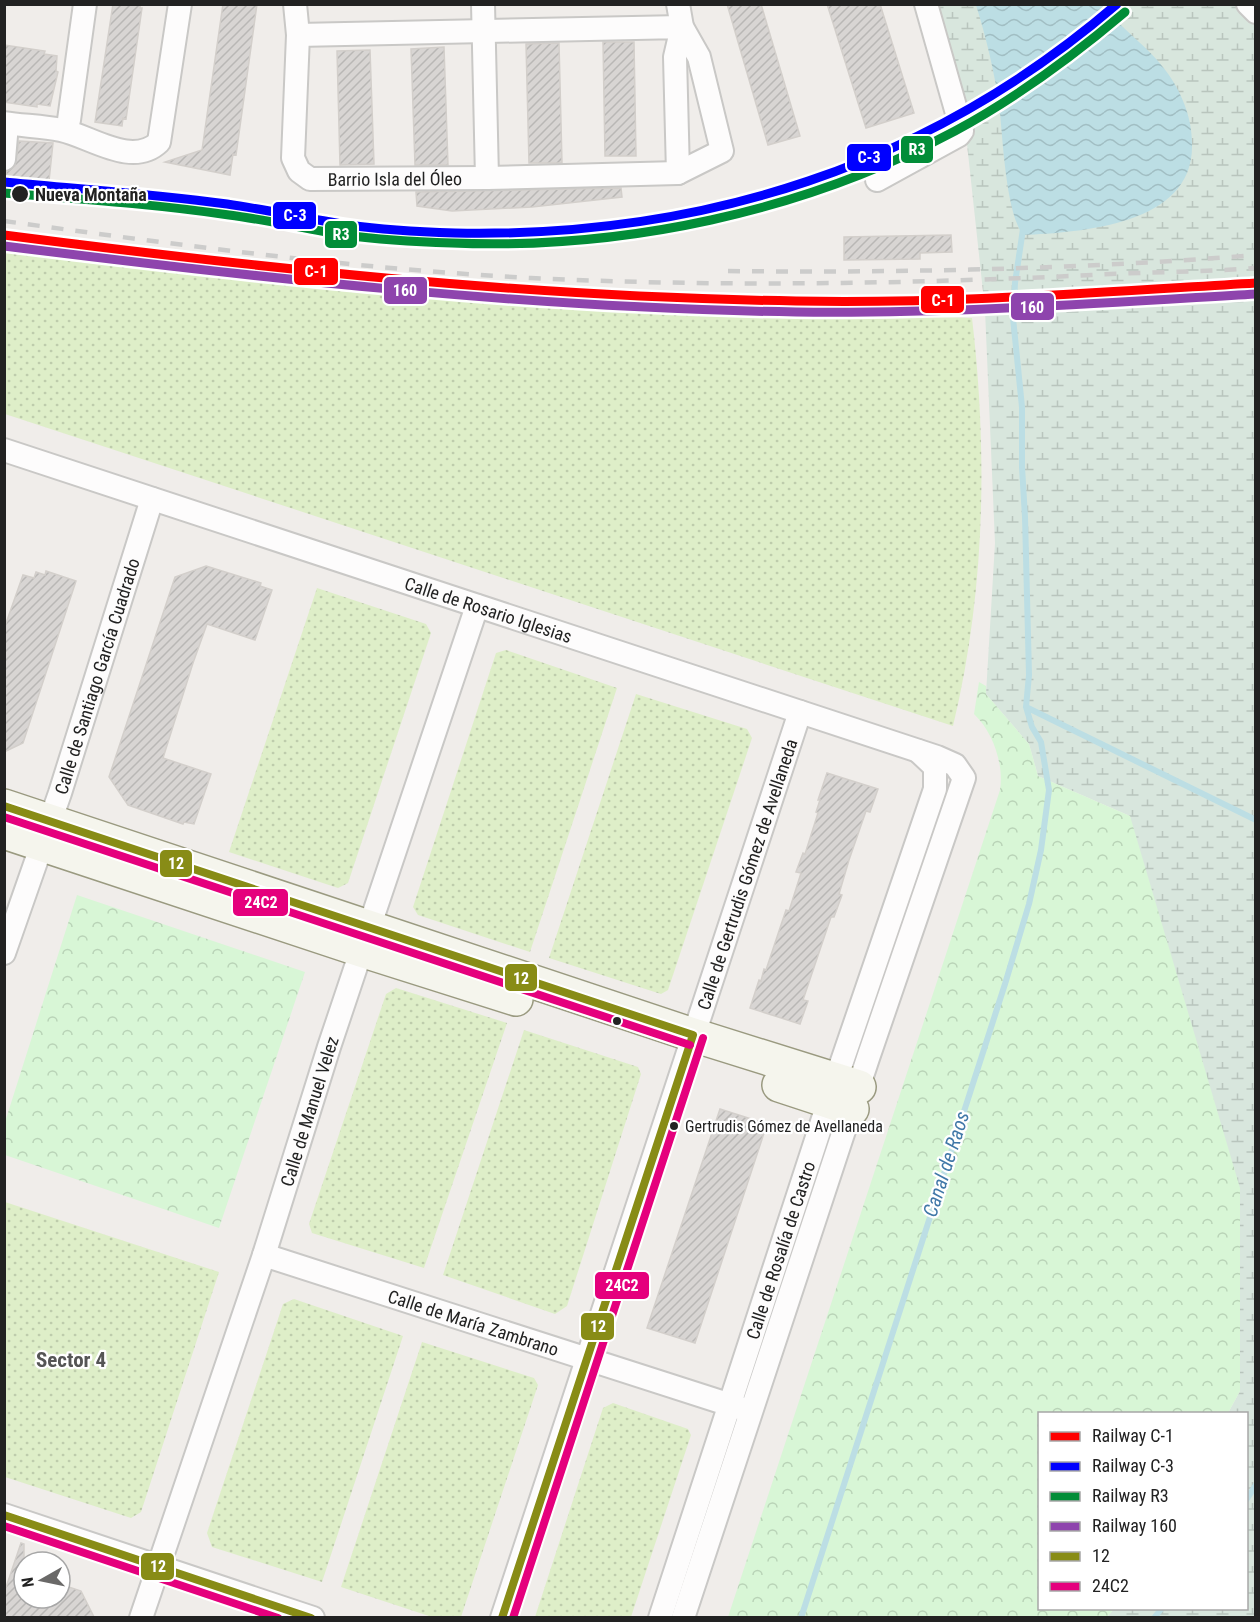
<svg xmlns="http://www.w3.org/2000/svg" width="1260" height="1622" font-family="'Roboto Condensed',sans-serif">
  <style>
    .grass { fill: url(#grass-dots) }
    .wetland { fill: url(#wetland-marsh) }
    .park { fill: url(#park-crowns) }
    .water { fill: url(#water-waves) }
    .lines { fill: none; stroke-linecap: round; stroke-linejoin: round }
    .stream { stroke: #bcdee4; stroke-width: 6 }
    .building { fill: url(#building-hatch); stroke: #d3cfcb; stroke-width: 1.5 }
    .street-casing { stroke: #c9c8c6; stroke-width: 26 }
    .secondary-casing { stroke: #9a9a80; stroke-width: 36 }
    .street { stroke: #fdfcfc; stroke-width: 22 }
    .secondary { stroke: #f5f5ed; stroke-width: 33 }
    .rail { stroke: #cccccb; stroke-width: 4.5; stroke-dasharray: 12 12; stroke-linecap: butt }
    .bus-1-casing { stroke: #fff; stroke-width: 12 }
    .bus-2-casing { stroke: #fff; stroke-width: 12 }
    .bus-1 { stroke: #888c16; stroke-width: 8 }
    .bus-2 { stroke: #e5007d; stroke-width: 8 }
    .rail-1-casing { stroke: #fff; stroke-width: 14 }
    .rail-2-casing { stroke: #fff; stroke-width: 14 }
    .rail-3-casing { stroke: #fff; stroke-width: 14 }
    .rail-4-casing { stroke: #fff; stroke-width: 14 }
    .rail-1 { stroke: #f00; stroke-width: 9 }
    .rail-2 { stroke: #00f; stroke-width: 9 }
    .rail-3 { stroke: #028d38; stroke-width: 9 }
    .rail-4 { stroke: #8e44ad; stroke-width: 9 }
    .stop-dot { fill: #222; stroke: #fff; stroke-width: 2 }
    .labels { text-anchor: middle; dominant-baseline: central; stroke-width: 4.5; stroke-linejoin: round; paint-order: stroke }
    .bus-label { font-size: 16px; fill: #222; stroke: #fff; text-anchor: start }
    .street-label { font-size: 18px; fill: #222; stroke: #fff }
    .stop-label { font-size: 18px; font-weight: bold; fill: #222; stroke: #fff; text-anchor: start }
    .water-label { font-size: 20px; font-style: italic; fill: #4178a8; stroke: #fff }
    .quarter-label { font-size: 21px; font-weight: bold; fill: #555; stroke: #fff }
    .line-badge { stroke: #fff; stroke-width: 2 }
    .badge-label { font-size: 16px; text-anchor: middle; font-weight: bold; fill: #fff }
  </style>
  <defs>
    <pattern id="grass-dots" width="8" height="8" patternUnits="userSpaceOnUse" patternTransform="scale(1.5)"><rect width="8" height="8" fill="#deeec8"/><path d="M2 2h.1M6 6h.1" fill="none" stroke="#beccac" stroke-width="1.8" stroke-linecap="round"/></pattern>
    <pattern id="wetland-marsh" width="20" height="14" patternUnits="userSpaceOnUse" patternTransform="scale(1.5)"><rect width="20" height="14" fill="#d8e6dd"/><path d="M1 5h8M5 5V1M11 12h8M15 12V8" fill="none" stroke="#b9c5bd"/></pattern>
    <pattern id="park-crowns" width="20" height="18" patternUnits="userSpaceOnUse" patternTransform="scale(1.5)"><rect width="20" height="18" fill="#d8f6d6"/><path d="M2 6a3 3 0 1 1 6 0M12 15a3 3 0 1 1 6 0" fill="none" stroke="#b9d3b7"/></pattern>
    <pattern id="water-waves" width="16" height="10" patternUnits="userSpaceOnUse" patternTransform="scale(1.5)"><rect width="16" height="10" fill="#bcdee4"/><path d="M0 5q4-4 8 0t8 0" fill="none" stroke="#a1bec3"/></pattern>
    <pattern id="building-hatch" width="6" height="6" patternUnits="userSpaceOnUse" patternTransform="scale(1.5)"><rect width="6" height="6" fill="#d8d5d3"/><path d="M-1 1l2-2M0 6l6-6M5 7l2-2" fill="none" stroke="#b9b7b5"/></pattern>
  </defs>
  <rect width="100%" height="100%" fill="#f0edea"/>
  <path class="grass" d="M4 250 79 261 520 305 972 318C988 454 985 593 953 726L5 414Z
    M317 588 426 624 431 633 348 883 338 888 229 852Z
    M506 650 617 688 530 952 418 915 413 907 496 653Z
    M636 694 747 729 752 738 668 990 661 994 549 958Z
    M396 988 507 1023 424 1268 312 1233 309 1224 386 994Z
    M524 1030 638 1067 641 1074 567 1306 555 1314 443 1275Z
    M5 1202 219 1272 141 1512 131 1518 5 1477Z
    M294 1299 403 1336 322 1582 212 1547 207 1533 283 1304Z
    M422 1342 534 1378 538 1385 461 1617H432L341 1587Z
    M613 1403 688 1429 691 1435 631 1617H535L603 1408Z"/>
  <path class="wetland" d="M935 5H1255V1617H1107L1114 1609 1246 1608V1414L1228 1413 1240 1391 1130 816 1038 776 1029 744 986 694 995 543 985 310 962 98Z"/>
  <path class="park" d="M979 682 986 686V694L1029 744 1038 776 1130 816 1240 1188V1391L1228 1413 1040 1414V1608L1114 1609 1107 1617H728L1000 790C1004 764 993 732 974 714Z
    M77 895 305 972 219 1228 5 1155V1122Z"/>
  <path class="water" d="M976 5H1102C1121 29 1148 46 1166 71 1181 91 1192 117 1192 143 1195 225 1082 232 1023 235 1005 210 1003 136 999 104 994 70 986 37 976 5Z"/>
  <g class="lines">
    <path class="stream" d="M1026 707 1256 820
      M1246 1500 1256 1485
      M801 1618 1005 984 1029 904 1041 850 1049 790 1041 742 1032 727 1026 707 1029 675 1025 517 1022 467V407L1013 318 1015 283 1023 229
      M1154 1618 1162 1608"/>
  </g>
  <path class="building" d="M113 4H140V8H142L126 119 123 118 122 126 95 122Z
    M223 4H257L236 155 233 154 230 175 165 162 202 150Z
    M727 4H761L800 136 768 145Z
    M827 4H880L914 113 866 128Z
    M603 42H634L636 156H605Z
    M559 43 562 163H529L526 44Z
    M4 45 45 51 44 54 57 56 56 71 58 72 50 106 37 104V107L4 102Z
    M444 47 448 165H415L411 49Z
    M370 50 374 164 340 165 337 51Z
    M19 141 53 143 49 181 6 177V172L15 166Z
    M621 188 622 197 532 207 452 211 417 206 416 192Z
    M951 235 952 252 920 253V259L844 260V237Z
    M206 566 261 583 260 586 272 590 255 640 207 624 193 663 163 758 211 774 194 824 184 822 183 824 128 805 109 777 175 577Z
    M46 571 76 581 23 743 4 752V629L23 575 34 578 36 572 45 575Z
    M827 773 878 789 870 812 866 811 849 860 839 894 842 895 834 917H831L803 1000 808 1001 800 1024 750 1008 759 980 761 981 764 969 766 970 786 910 789 911 801 873 796 872 803 853 805 854 818 813 816 812 820 800H818Z
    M720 1109 767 1124 695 1343 647 1328Z
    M21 1543 24 1544V1598H60V1584L81 1591 94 1617H4V1593Z"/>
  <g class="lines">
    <g class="street-casing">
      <g id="street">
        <path id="s1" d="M295 4 298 35 293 158 299 171 310 179 487 178 678 173 722 151 699 57 682 27 678 4"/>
        <path d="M483 4 487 178"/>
        <path d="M1248 4 1256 12"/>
        <path d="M298 35 682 27 675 57 678 173"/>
        <path d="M69 120 85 4"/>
        <path d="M4 123C23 126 43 126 61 130 90 136 132 168 159 142L180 4"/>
        <path d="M4 159 7 124"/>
        <path d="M877 180 959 135 962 131 926 4"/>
        <path id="s2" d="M4 450 937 757 955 765 964 778 868 1058 683 1618"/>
        <path id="s3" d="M4 953 60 793 152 499"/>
        <path id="s4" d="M264 1255 743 1409"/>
        <path d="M4 1515 313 1618"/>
        <path id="s5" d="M141 1618 264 1255 329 1047 477 606"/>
        <path id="s6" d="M502 1618 800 712"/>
        <path id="s7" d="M660 1618 836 1079 935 789V767L918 751"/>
      </g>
    </g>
    <g class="secondary-casing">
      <path id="secondary" d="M4 806 693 1035 859 1087
        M4 832 361 950 516 999
        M779 1085 852 1109"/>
    </g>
    <use href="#street" class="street"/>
    <use href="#secondary" class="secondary"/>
    <path class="rail" d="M4 221C179 245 355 269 531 278 718 287 905 284 1092 275 1146 272 1201 272 1256 268
      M728 271C904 273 1080 269 1256 255"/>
    <g class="bus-1-casing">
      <path id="bus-1" d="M4 806 693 1035
        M4 1515 311 1618
        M502 1618 693 1035"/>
    </g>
    <g class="bus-2-casing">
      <path id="bus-2" d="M4 817 690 1045
        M4 1526 278 1618
        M513 1618 703 1038"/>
    </g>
    <use href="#bus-1" class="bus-1"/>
    <use href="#bus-2" class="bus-2"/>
    <g class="rail-1-casing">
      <path id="rail-1" d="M4 235C267 269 531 297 796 301 949 304 1103 292 1256 283"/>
    </g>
    <g class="rail-2-casing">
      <path id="rail-2" d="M4 182C79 189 153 194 227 204 268 210 308 219 349 225 383 230 420 232 455 233 702 238 929 166 1117 4"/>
    </g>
    <g class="rail-3-casing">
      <path id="rail-3" d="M4 193C79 199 154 204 229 215 268 220 306 229 345 235 380 240 417 242 452 243 624 250 803 212 955 131 1016 98 1072 57 1125 12"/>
    </g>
    <g class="rail-4-casing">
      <path id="rail-4" d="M4 246C267 279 531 308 796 312 949 314 1103 303 1256 294"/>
    </g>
    <use href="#rail-1" class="rail-1"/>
    <use href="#rail-2" class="rail-2"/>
    <use href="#rail-3" class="rail-3"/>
    <use href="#rail-4" class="rail-4"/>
  </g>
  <g class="stop-dot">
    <circle cx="20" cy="194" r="9"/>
    <circle cx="617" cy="1021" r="5"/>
    <circle cx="674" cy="1126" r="5"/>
  </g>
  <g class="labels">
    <g class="bus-label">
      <text x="685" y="1126">Gertrudis Gómez de Avellaneda</text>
    </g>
    <g class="street-label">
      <text stroke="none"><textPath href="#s1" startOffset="267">Barrio Isla del Óleo</textPath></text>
      <text stroke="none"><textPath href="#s2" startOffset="510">Calle de Rosario Iglesias</textPath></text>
      <text stroke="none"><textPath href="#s3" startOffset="292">Calle de Santiago García Cuadrado</textPath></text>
      <text stroke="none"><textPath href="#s6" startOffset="783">Calle de Gertrudis Gómez de Avellaneda</textPath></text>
      <text stroke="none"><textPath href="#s5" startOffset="534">Calle de Manuel Velez</textPath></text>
      <text stroke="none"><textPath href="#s7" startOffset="387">Calle de Rosalía de Castro</textPath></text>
      <text stroke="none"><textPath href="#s4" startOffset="220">Calle de María Zambrano</textPath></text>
    </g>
    <g class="stop-label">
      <text x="35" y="194">Nueva Montaña</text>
    </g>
    <g class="water-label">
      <text transform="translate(946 1164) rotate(-72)">Canal de Raos</text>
    </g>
    <g class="quarter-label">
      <text x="71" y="1360">Sector 4</text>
    </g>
  </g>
  <g class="line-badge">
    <rect x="900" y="135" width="34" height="29" rx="6" fill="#028d38"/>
    <rect x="846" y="143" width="46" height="29" rx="6" fill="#00f"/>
    <rect x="272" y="201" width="45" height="29" rx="6" fill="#00f"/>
    <rect x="324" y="220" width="34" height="29" rx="6" fill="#028d38"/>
    <rect x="293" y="257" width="46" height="29" rx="6" fill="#f00"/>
    <rect x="383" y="276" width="45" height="29" rx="6" fill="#8e44ad"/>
    <rect x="920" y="285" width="45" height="29" rx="6" fill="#f00"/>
    <rect x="1010" y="292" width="45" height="29" rx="6" fill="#8e44ad"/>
    <rect x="159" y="849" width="34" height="29" rx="6" fill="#888c16"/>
    <rect x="232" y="888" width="57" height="29" rx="6" fill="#e5007d"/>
    <rect x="504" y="963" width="34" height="29" rx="6" fill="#888c16"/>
    <rect x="594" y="1271" width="56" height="29" rx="6" fill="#e5007d"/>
    <rect x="580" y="1312" width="35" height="29" rx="6" fill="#888c16"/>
    <rect x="140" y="1552" width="35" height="29" rx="6" fill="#888c16"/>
  </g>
  <g class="badge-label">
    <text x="917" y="155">R3</text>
    <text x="869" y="163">C-3</text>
    <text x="295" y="221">C-3</text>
    <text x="341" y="240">R3</text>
    <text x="316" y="277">C-1</text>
    <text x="405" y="296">160</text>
    <text x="943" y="306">C-1</text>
    <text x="1032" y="313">160</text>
    <text x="176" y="869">12</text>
    <text x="261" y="908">24C2</text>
    <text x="521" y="984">12</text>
    <text x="622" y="1291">24C2</text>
    <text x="598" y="1332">12</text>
    <text x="158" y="1572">12</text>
  </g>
  <rect width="1260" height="1622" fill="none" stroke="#222222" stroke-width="12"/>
  <rect x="1038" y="1412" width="210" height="198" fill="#ffffff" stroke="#a7a7a7" stroke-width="1.5"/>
  <rect x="1050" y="1432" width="30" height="9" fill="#ff0000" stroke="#a7a7a7" stroke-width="1.5"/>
  <text x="1092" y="1442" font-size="18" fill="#222222">Railway C-1</text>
  <rect x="1050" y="1462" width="30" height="9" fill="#0000ff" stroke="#a7a7a7" stroke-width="1.5"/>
  <text x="1092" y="1472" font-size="18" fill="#222222">Railway C-3</text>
  <rect x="1050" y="1492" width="30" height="9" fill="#028d38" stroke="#a7a7a7" stroke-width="1.5"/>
  <text x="1092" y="1502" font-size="18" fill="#222222">Railway R3</text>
  <rect x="1050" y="1522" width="30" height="9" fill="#8e44ad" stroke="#a7a7a7" stroke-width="1.5"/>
  <text x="1092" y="1532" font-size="18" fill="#222222">Railway 160</text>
  <rect x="1050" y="1552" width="30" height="9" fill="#888c16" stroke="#a7a7a7" stroke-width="1.5"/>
  <text x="1092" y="1562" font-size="18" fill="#222222">12</text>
  <rect x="1050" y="1582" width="30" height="9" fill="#e5007d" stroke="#a7a7a7" stroke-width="1.5"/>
  <text x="1092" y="1592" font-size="18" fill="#222222">24C2</text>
  <g transform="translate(42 1580) rotate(261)"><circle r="28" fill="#ffffff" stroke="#a7a7a7" stroke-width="1.5"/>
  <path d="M0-4.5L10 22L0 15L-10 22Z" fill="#6a6968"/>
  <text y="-9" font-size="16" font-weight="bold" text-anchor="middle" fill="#222222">N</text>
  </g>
</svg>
